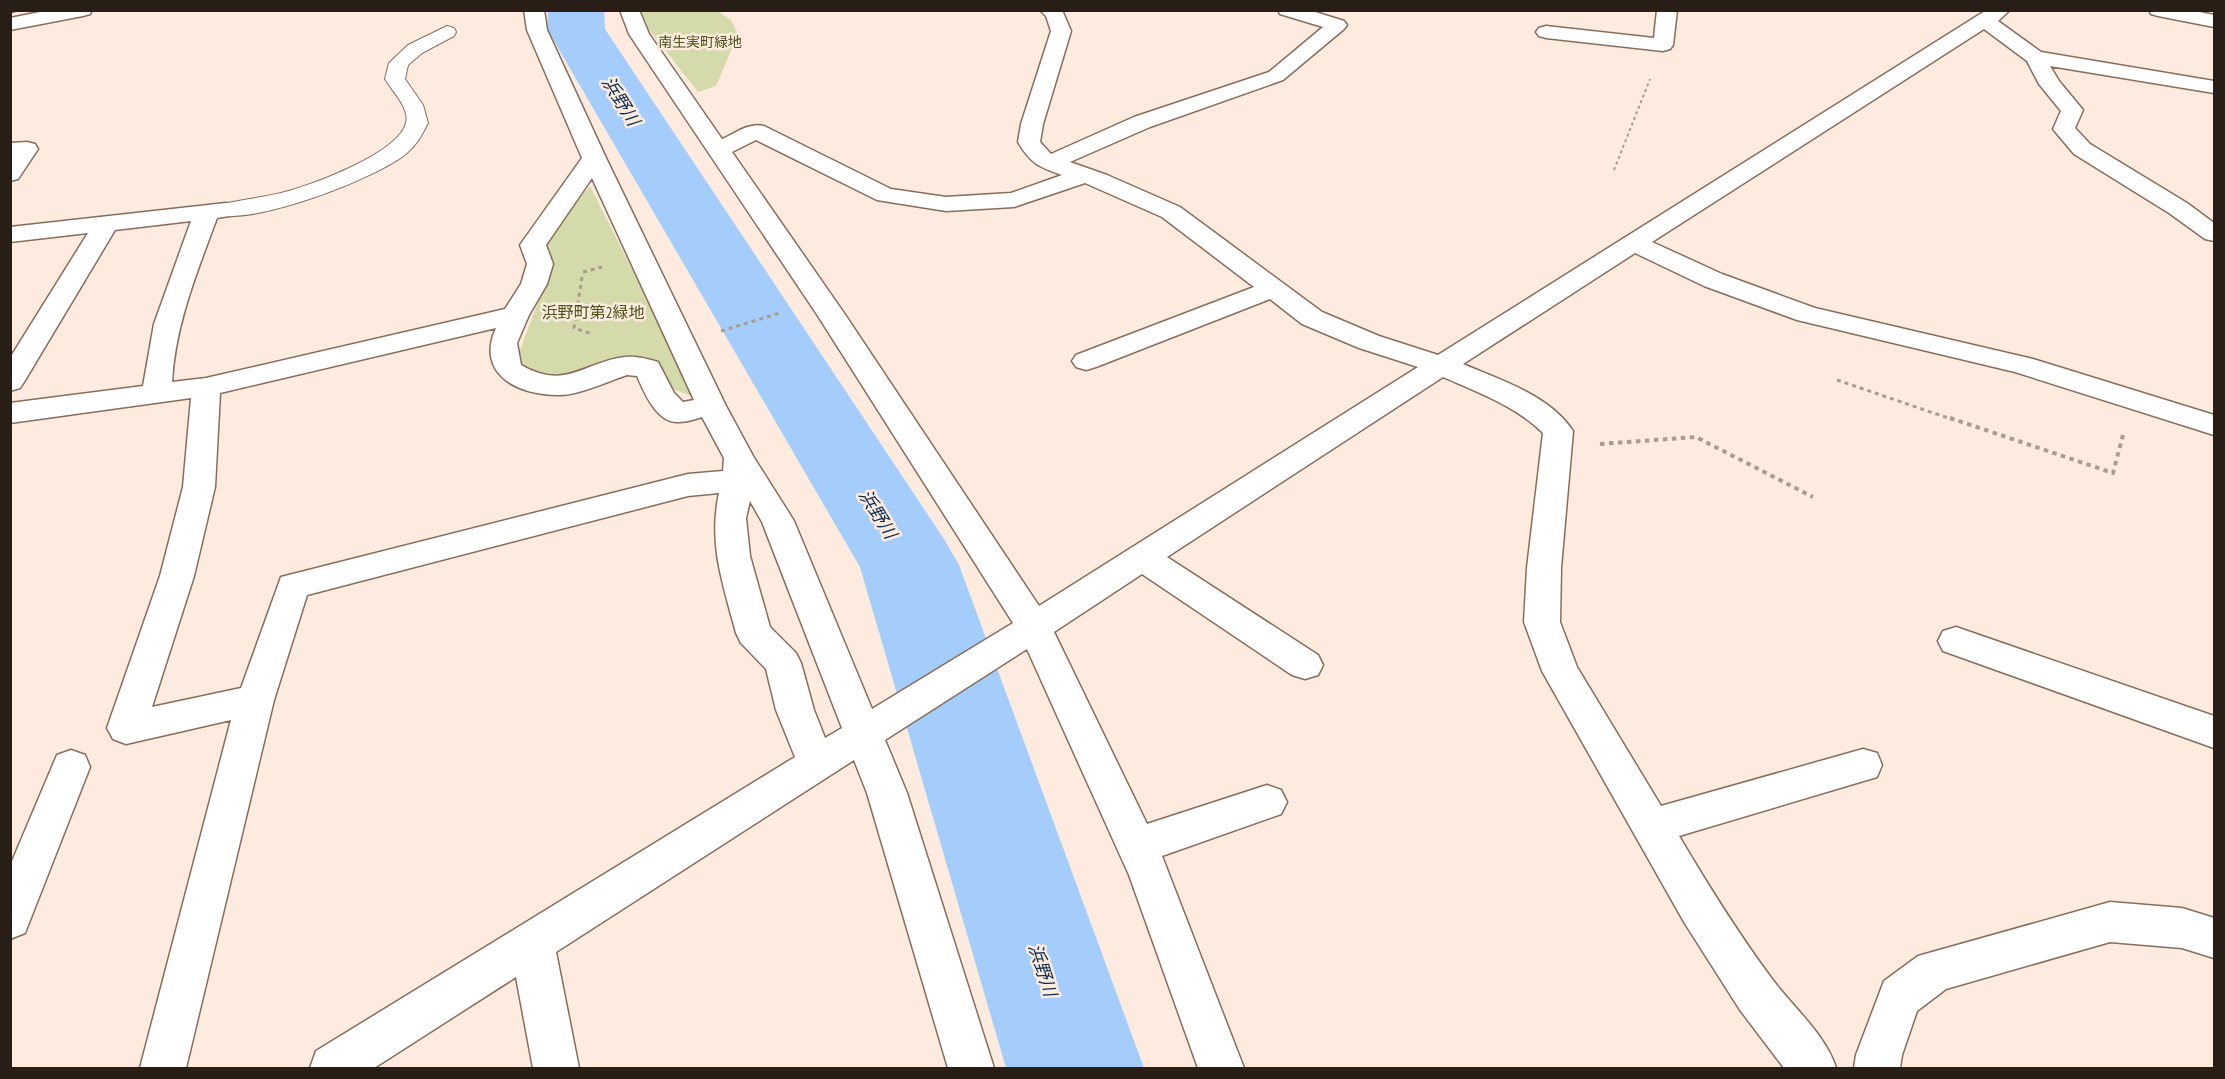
<svg xmlns="http://www.w3.org/2000/svg" width="2225" height="1079" font-family="'PT Sans Narrow','Noto Sans JP',sans-serif">
  <style>
    .green { fill: #d4daa9 }
    .lines { fill: none; stroke-linecap: round; stroke-linejoin: round }
    .river { fill: #a4cdfb; fill-rule: evenodd }
    .service-casing { stroke: #896d5b; stroke-width: 2 }
    .minor-casing { stroke: #896d5b; stroke-width: 3 }
    .path-far2 { stroke: #ab9b91; stroke-width: 2; stroke-dasharray: 3 3; stroke-linecap: butt }
    .path-far1 { stroke: #ab9b91; stroke-width: 3; stroke-dasharray: 4 4; stroke-linecap: butt }
    .path { stroke: #ab9b91; stroke-width: 4; stroke-dasharray: 4.5 4.5; stroke-linecap: butt }
    .service { fill: #fff; fill-rule: evenodd }
    .minor { fill: #fff; fill-rule: evenodd }
    .rail { stroke: #60534a; stroke-width: 3 }
    .labels { text-anchor: middle; dominant-baseline: central; stroke-width: 5; stroke-linejoin: round; paint-order: stroke }
    .far-park-label { font-size: 14px; fill: #4b4f18; stroke: #feebdf }
    .park-label { font-size: 16px; fill: #4b4f18; stroke: #feebdf }
    .water-label { font-size: 18px; font-style: italic; fill: #0a2e52; stroke: #feebdf }
  </style>
  <rect width="100%" height="100%" fill="#feebdf"/>
  <path class="green" d="M639 11H717L731 20 738 34 716 86 698 92 643 22Z
    M590 186 697 398 675 390 653 363 629 359 564 375 523 370 518 355 553 263 542 244Z"/>
  <g class="lines">
    <path class="river" d="M548 10H604L605 29 944 539 959 565 1144 1068H1006L860 567 547 29Z"/>
    <g class="service-casing">
      <path id="service" d="M447 26 454 28 456 32 454 36 422 53 408 65 405 79 423 105 428 123C422 135 417 144 407 153 376 179 256 224 218 215L214 210 218 205C239 200 260 198 281 193 310 186 398 154 406 123 410 108 392 91 385 79L389 63 408 45Z"/>
    </g>
    <g class="minor-casing">
      <path id="minor" d="M50 10H92L90 14 83 16 10 30V18Z
        M524 10H544L547 30 606 158 726 406 753 456 794 521 872 709 1013 623 818 316 629 34 620 10H639L649 34 722 139C736 133 749 122 764 126L891 189 946 197 1011 193 1062 175C1039 167 1031 164 1018 142L1021 124 1051 31 1046 16 1040 10H1062L1071 31 1043 124 1040 142 1051 154 1134 117 1269 72 1323 27 1280 14 1278 10H1309L1344 21 1347 25 1344 29 1283 80 1150 127 1070 162 1107 175 1180 207 1322 312 1379 336 1438 355 1977 16 1987 10H2010L1998 21 2041 52 2214 81V93L2050 66 2059 81 2083 110 2075 128 2090 144 2187 203 2214 223V241L2205 239 2169 213 2074 154 2053 129 2061 111 2039 84 2027 61 1984 29 1652 242 1722 274 1815 308 2033 359 2214 415V435L2015 372 1797 320 1704 286 1635 253 1463 364C1500 380 1550 395 1573 431L1561 568 1560 622 1577 667 1661 806 1863 749 1877 753 1882 765 1877 777 1679 836C1708 885 1738 933 1772 979 1793 1007 1826 1035 1836 1068H1784L1740 1010 1684 922 1542 671 1524 622 1527 568 1543 433C1516 406 1477 392 1443 377L1167 557 1318 655 1323 665 1318 675 1305 679 1292 675 1142 574 1054 632 1147 824 1267 785 1281 790 1287 802 1281 814 1162 856 1244 1068H1198L1129 875 1027 649 885 740 907 793 994 1068H948L867 793 854 760 556 952 579 1068H533L516 977 374 1068H310L316 1051 795 757 776 710 766 669 741 643 736 633C723 584 708 544 719 493L688 496 307 595 274 700 186 1068H140L231 720 126 744 113 739 107 728 160 576 183 487 191 398 10 423V403L143 386 154 324 191 221 115 230 24 382 20 388 10 391V358L88 233 10 242V227L226 203 235 205 238 210 235 215 217 218C197 272 175 325 172 382L206 378 505 309 521 284 527 264 520 245 582 158 527 30ZM756 140 877 200 946 211 1014 207 1085 183 1162 217 1254 287 1076 355 1072 361 1076 367 1086 370 1096 367 1270 299 1302 324 1359 348 1418 367 1039 606 846 316 732 152ZM592 178 694 400 683 402 674 393 658 362C648 359 636 356 625 357 583 362 566 391 521 365L517 343 529 315 547 284 553 264 546 245ZM496 328C475 374 518 396 560 395 579 395 609 381 627 375L637 376C644 392 657 424 679 422 687 422 695 419 702 417L724 458 723 471 688 474 281 577 241 688 152 707 194 576 215 487 220 393ZM750 501 762 522 842 728 825 738 814 710 801 663 796 653 770 627 750 556 746 518Z
        M1657 10H1677L1673 45 1670 49 1663 51 1546 38 1539 36 1536 32 1539 28 1546 26 1654 38Z
        M2149 10H2190L2214 15V27L2158 16 2151 14Z
        M27 142 35 144 38 149 18 179 10 181V143Z
        M1956 627 2214 716V748L1943 651 1938 641 1943 631Z
        M71 750 85 755 90 767 25 933 10 939V866L57 755Z
        M2110 902 2182 908 2214 918V958L2182 948 2110 942 1946 989 1917 1011 1902 1055 1900 1068H1854L1856 1055 1884 981 1918 956Z"/>
    </g>
    <path class="path-far2" d="M1614 170 1650 79"/>
    <path class="path-far1" d="M583 272 602 267
      M582 277 574 328 592 334
      M721 331 780 313
      M1837 380 1954 420"/>
    <path class="path" d="M1950 418 2113 473 2123 435
      M1600 444 1696 437 1813 497"/>
    <use href="#service" class="service"/>
    <use href="#minor" class="minor"/>
    <path class="rail" d="M10 12 18 10"/>
  </g>
  <g class="labels">
    <g class="far-park-label">
      <text x="700" y="42">南生実町緑地</text>
    </g>
    <g class="park-label">
      <text x="593" y="312">浜野町第2緑地</text>
    </g>
    <g class="water-label">
      <text transform="translate(621 101) rotate(58)">浜野川</text>
      <text transform="translate(878 514) rotate(58)">浜野川</text>
      <text transform="translate(1043 970) rotate(72)">浜野川</text>
    </g>
  </g>
  <rect width="2225" height="1079" fill="none" stroke="#291e16" stroke-width="24"/>
</svg>
